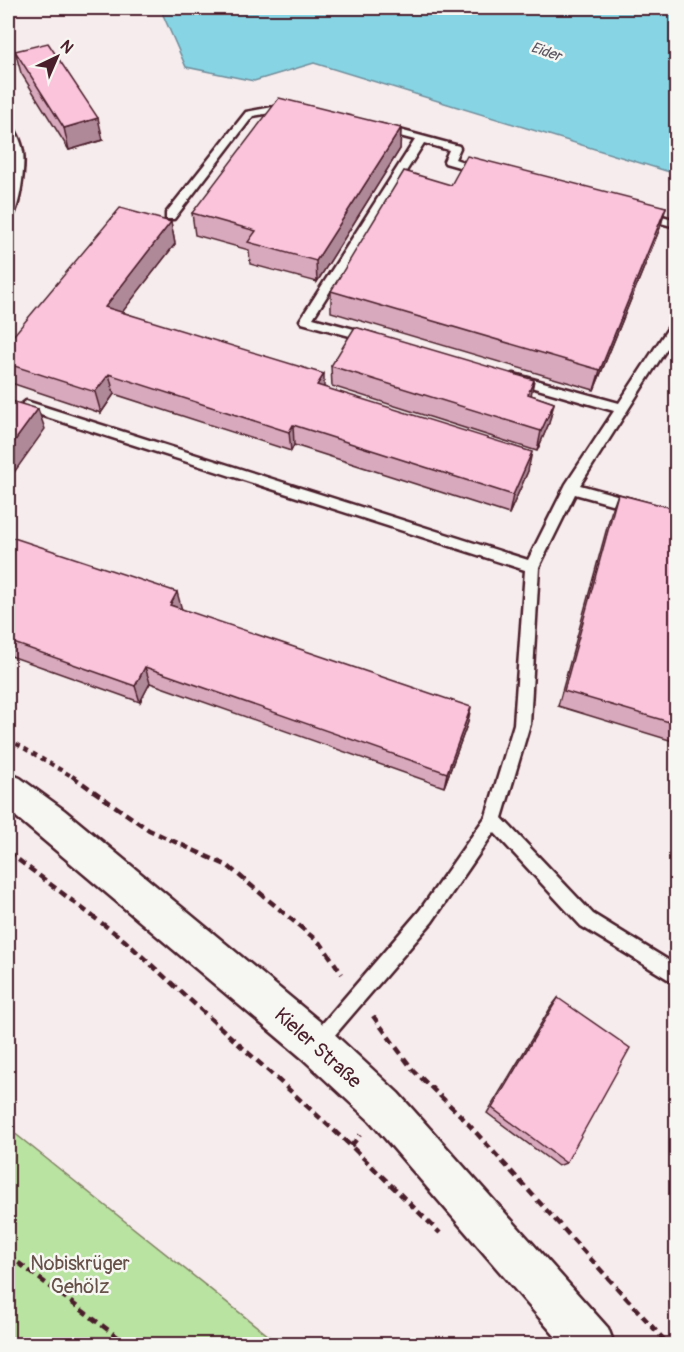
<svg xmlns="http://www.w3.org/2000/svg" width="684" height="1352" font-family="Pangolin,sans-serif">
  <style>
    .green { fill: #b9e3a0; stroke: #828166; stroke-width: 1.5 }
    .water { fill: #87d5e4; stroke: #6f8c9a; stroke-width: 1.5 }
    .lines { fill: none; stroke-linecap: round; stroke-linejoin: round }
    .service-casing { stroke: #4a1f2b; stroke-width: 5 }
    .secondary-casing { stroke: #4a1f2b; stroke-width: 5 }
    .path-far1 { stroke: #4a1f2b; stroke-width: 4; stroke-dasharray: 5 4.5; stroke-linecap: butt }
    .path { stroke: #4a1f2b; stroke-width: 4.5; stroke-dasharray: 8 5; stroke-linecap: butt }
    .service { fill: #f6f6f2; fill-rule: evenodd }
    .secondary { fill: #f6f6f2; fill-rule: evenodd }
    .wall { fill: #d8a9bc; stroke: #4a1f2b; stroke-width: 1.5 }
    .shaded-wall { fill: #b08999; stroke: #4a1f2b; stroke-width: 1.5 }
    .building { fill: #fbc4db; stroke: #4a1f2b; stroke-width: 1.5 }
    .labels { text-anchor: middle; dominant-baseline: central; stroke-width: 5; stroke-linejoin: round; paint-order: stroke }
    .far-water-label { font-size: 15px; font-style: italic; fill: #5c5662; stroke: #f6f6f2 }
    .near-street-label { font-size: 20px; fill: #4a1f2b; stroke: #f6f6f2 }
    .near-park-label { font-size: 20px; fill: #665048; stroke: #f6f6f2 }
  </style>
  <rect width="100%" height="100%" fill="#f7eced"/>
  <filter id="ink" filterUnits="userSpaceOnUse"><feTurbulence type="fractalNoise" baseFrequency=".0167" numOctaves="2"/><feDisplacementMap in="SourceGraphic" scale="12" xChannelSelector="R" yChannelSelector="G"/><feConvolveMatrix kernelMatrix="1 2 1 2 8 2 1 2 1" color-interpolation-filters="sRGB"/></filter>
  <g filter="url(#ink)">
    <path class="green" d="M8 1128 279 1344H8Z"/>
    <path class="water" d="M160 8H676V174L314 63 254 81 186 67Z"/>
    <g class="lines">
      <g class="service-casing">
        <path id="service" d="M289 104 294 107 293 109 253 116 174 219H166V213L246 112Z
          M8 123C15 126 22 143 23 152 25 165 20 216 8 221L13 151 8 138Z
          M381 125 459 146 460 148 455 159 485 170 480 173 445 163 444 161 449 150 424 143 313 318 376 335 378 338 372 342 302 323 300 320 415 140 377 130V126Z
          M645 211 676 220V227L641 218V212Z
          M676 321V334L580 485 638 501 640 505 638 509 633 510 575 494 539 567 530 724 502 818 593 914 676 965V984L581 926 494 832 432 922 322 1050 316 1053 310 1050 307 1044 310 1038 420 910 486 816 514 724 525 570 22 409 20 406 26 401 528 560 566 484 614 411 510 381 508 378 510 375 514 374 619 403 672 322Z"/>
      </g>
      <g class="secondary-casing">
        <path id="secondary" d="M8 773 20 778 64 810 330 1030 398 1093 608 1328 614 1344H562L370 1121 302 1058 8 810Z"/>
      </g>
      <path class="path-far1" d="M8 739 75 778"/>
      <path class="path" d="M72 776 149 830 228 866 322 945 342 974
        M8 852 124 940 351 1146 440 1233
        M373 1016 413 1070 461 1116 668 1344
        M351 1146 360 1135
        M8 1255 127 1344"/>
      <use href="#service" class="service"/>
      <use href="#secondary" class="secondary"/>
    </g>
    <path class="wall" d="M15 51 103 140 69 150 21 73Z
      M401 128 400 149 317 282 250 264 249 250 195 235 192 213Z
      M451 185 666 207 660 228 594 390 331 312V291Z
      M171 222 175 244 122 312 324 387 528 471 509 514 294 445 291 451 114 394 101 413 8 382V342Z
      M331 366 531 395 554 403 549 423 537 451 332 386Z
      M618 494 676 509V742L558 706 611 513Z
      M8 536 181 609 468 722 444 787 150 683 140 702 8 655Z
      M558 998 566 1163 558 1166 487 1113 551 1007Z"/>
    <path class="shaded-wall" d="M98 118 103 140 69 150 64 128Z
      M401 128 400 149 317 282 316 261Z
      M666 207 660 228 594 390 600 370Z
      M171 222 175 244 110 328 105 307Z
      M109 374 114 394 101 413 95 392Z
      M324 374V395L317 385Z
      M534 380 530 401 528 394Z
      M554 403 549 423 537 451 541 431Z
      M38 409 45 429 8 481V450Z
      M293 425 294 445 291 451 289 432Z
      M532 452 528 471 509 514 513 495Z
      M177 592 182 610 170 605Z
      M145 667 150 683 140 702 135 686Z
      M471 707 468 722 444 787 447 773Z"/>
    <path class="building" d="M48 43 98 118 64 128 15 51Z
      M279 98 401 128 316 261 248 242 256 231 192 213Z
      M467 156 666 207 600 370 331 291 404 171 451 185Z
      M120 208 171 222 105 307 324 374 317 385 532 452 513 495 293 425 289 432 109 374 95 392 8 364V342Z
      M355 327 534 380 528 394 554 403 541 431 331 366Z
      M8 400 38 409 8 450Z
      M618 494 676 509V724L564 691Z
      M8 536 177 592 170 605 471 707 447 773 145 667 135 686 8 641Z
      M558 998 630 1048 566 1163 492 1108Z"/>
  </g>
  <g class="labels">
    <g class="far-water-label">
      <text transform="translate(546 52) rotate(19)">Eider</text>
    </g>
    <g class="near-street-label">
      <text transform="translate(318 1048) rotate(42)">Kieler Straße</text>
    </g>
    <g class="near-park-label">
      <text x="80" y="1263">Nobiskrüger<tspan x="80" dy="23">Gehölz</tspan></text>
    </g>
  </g>
  <rect width="684" height="1352" fill="none" stroke="#f6f6f2" stroke-width="30"/>
  <rect x="15" y="15" width="654" height="1322" fill="none" stroke="#4a1f2b" stroke-width="2" filter="url(#ink)"/>
  <g transform="translate(57 57) rotate(44)" stroke="#f6f6f2" stroke-width="4.5" paint-order="stroke">
  <path d="M0-4.5L10 22L0 15L-10 22Z" fill="#4a1f2b"/>
  <text y="-9" font-size="16" font-weight="bold" text-anchor="middle" fill="#4a1f2b">N</text>
  </g>
</svg>
